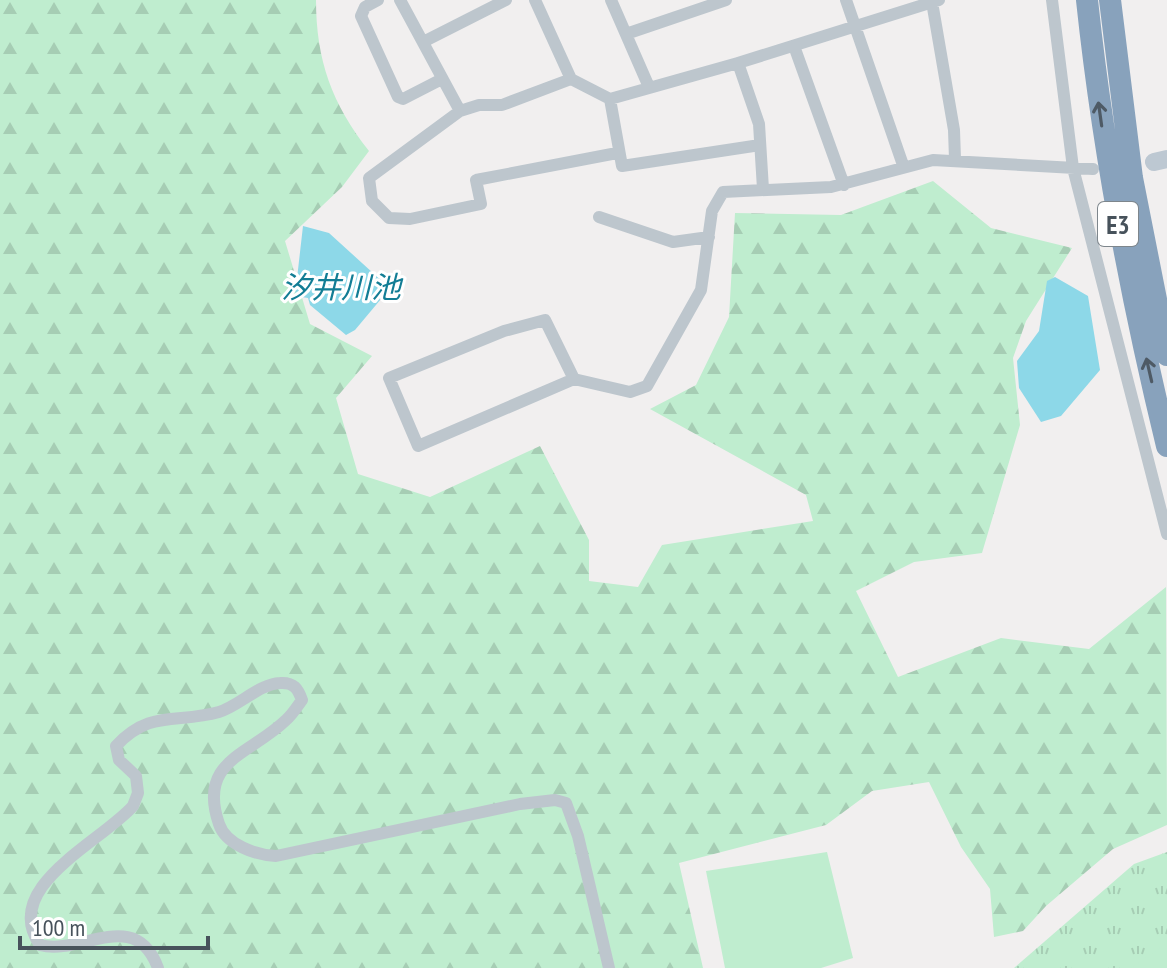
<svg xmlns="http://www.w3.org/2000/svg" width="1167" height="968" font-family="'PT Sans Narrow','Noto Sans JP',sans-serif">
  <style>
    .forest { fill: url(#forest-firs) }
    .park { fill: url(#park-tufts) }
    .garden { fill: #bfedcf }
    .water { fill: #8dd8e8 }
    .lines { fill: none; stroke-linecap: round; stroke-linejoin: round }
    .street { stroke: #bdc6cd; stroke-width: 12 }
    .secondary { stroke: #bdc8d2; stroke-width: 18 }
    .highway { stroke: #88a2bc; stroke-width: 22 }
    .oneway { stroke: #4e5a65 }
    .labels { text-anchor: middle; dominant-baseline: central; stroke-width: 6; stroke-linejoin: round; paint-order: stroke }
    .shield { fill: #fff; stroke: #7e868c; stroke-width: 2 }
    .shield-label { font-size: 26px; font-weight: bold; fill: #47525b }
    .water-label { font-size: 30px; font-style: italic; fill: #127d95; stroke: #fff }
  </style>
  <defs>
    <pattern id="forest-firs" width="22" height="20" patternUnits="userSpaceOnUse" patternTransform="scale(2)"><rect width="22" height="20" fill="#bfedcf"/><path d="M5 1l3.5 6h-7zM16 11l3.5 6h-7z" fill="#a6cdb4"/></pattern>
    <pattern id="park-tufts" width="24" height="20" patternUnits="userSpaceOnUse" patternTransform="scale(2)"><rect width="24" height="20" fill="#bfedcf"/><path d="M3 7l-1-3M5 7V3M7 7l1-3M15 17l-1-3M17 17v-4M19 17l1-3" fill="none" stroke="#a6cdb4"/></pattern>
  </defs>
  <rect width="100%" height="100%" fill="#f1efef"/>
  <path class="forest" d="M0 0H316C316 60 332 104 369 151L342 187 285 241 310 324 372 356 336 398 358 474 430 497 540 446 589 540V581L638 587 662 545 813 521 806 495 650 409 696 385 729 317 735 213 841 215 933 181 991 228 1072 248 1026 321 1013 358 1020 425 982 553 914 562 856 591 898 677 1001 638 1089 649 1166 587 1167 825 1113 849 1046 906 1023 931 994 937 990 889 961 847 929 782 872 791 826 825 679 863 703 968H0Z"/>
  <path class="park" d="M1167 852V968H1014L1134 864Z"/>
  <path class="garden" d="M827 852 853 958 821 968H725L706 871Z
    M1167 943V968H1131Z"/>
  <path class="water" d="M303 226 329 233 384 283 386 293 355 330 346 335 310 305 308 298 295 296Z
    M1055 277 1088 296 1100 370 1061 416 1041 422 1019 388 1017 361 1039 331 1047 281Z"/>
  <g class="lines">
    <path class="street" d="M378 0 365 7 361 16 398 97 403 99 442 79
      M400 0 460 111
      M535 0 571 79 610 99 738 63 939 0
      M611 0 649 87
      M846 0 903 165
      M1052 0 1073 168 1167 534
      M932 2 954 130 955 159
      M626 34 726 0
      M423 42 506 0
      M794 46 844 185
      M738 63 759 124 763 189
      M571 79 502 105H479L460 111 369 178 372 201 389 218 410 219 481 204 476 180 617 153
      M610 99 622 166 760 145
      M599 217 673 242 709 237
      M574 379 545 320 504 331 389 378 418 446 574 379 630 392 647 386 701 290 712 211 723 192 831 187 933 160 1093 169
      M158 968C135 906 81 956 40 945 0 887 100 843 133 806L138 793 136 776 119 760 116 746C150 709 177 724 219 712 239 706 259 684 280 683 294 682 298 689 302 700 297 707 292 715 286 720 250 755 197 760 219 824 226 845 256 855 276 856L520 804 555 800 566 803 578 836 609 968"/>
    <path class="secondary" d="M1154 162 1167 159"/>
    <path class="highway" d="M1087 0C1103 151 1131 298 1167 446
      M1110 0 1132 178 1167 355"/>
  </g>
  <defs><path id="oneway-shaft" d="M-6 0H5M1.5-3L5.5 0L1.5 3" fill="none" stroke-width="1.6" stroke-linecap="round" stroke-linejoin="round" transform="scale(2)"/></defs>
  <g class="oneway">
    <use href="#oneway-shaft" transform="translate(1100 114) rotate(-98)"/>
    <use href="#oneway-shaft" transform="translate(1149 370) rotate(-103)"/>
  </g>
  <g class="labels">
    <rect class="shield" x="1098" y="202" width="40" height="44" rx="6"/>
    <g class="shield-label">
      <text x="1118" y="224">E3</text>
    </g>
    <g class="water-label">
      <text x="341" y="286">汐井川池</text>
    </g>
  </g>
  <path d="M20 936v12h188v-12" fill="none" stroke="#47525b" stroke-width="4"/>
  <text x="32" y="936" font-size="24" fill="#47525b" stroke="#ffffff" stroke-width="6" paint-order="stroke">100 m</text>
</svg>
